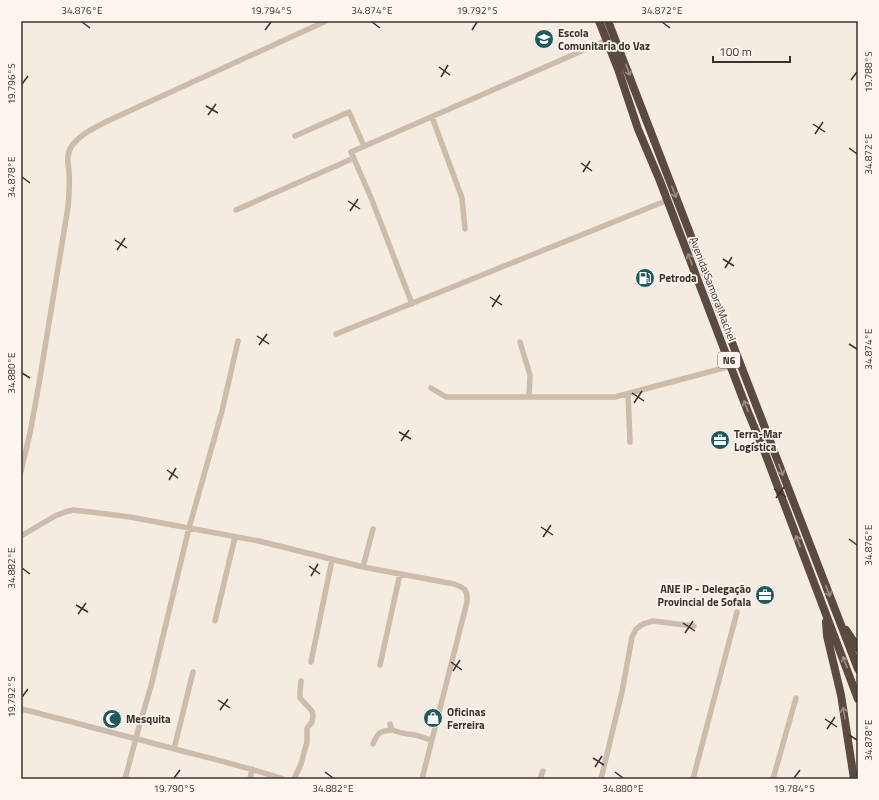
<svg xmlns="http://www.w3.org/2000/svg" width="879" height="800" font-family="'Titillium Web',sans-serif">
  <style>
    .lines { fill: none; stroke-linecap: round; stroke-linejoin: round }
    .minor { stroke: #cdbbac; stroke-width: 5.5 }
    .highway { stroke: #5c4a42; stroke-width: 8 }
    .oneway { stroke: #9c8e87 }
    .ticks { fill: none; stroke: #3b302b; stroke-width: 1.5 }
    .labels { text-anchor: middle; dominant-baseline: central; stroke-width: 3.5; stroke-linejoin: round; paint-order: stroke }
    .shield { fill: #fbf5ee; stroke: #756b66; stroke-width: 1 }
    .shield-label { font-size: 10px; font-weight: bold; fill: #3b302b }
    .poi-label { font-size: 11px; font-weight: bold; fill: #3b302b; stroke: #fbf5ee; text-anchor: start }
    .street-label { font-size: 11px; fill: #3b302b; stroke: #fbf5ee }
    .neatline { fill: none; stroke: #3b302b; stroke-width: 1.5 }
    .ticks-label { font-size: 10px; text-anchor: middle; fill: #3b302b }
  </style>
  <rect width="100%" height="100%" fill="#f4ebe1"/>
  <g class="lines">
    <path class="minor" d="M432 117 462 198 465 229
      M295 136 349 112 364 146
      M236 210 354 158
      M412 304 372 200 351 152 607 40
      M336 334 668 200
      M520 342 530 375 529 397
      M431 388 446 397H615L731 366
      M628 394 630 442
      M21 471 30 433 39 384 68 207C69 195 70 184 69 172 69 167 67 162 68 157 68 138 100 125 114 118L326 21
      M21 536 55 516 65 512 73 510 99 513 130 517 259 541 363 567 454 584C465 588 468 590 467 602L422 779
      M363 567 373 529
      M215 621 235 537
      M311 662 332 560
      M380 665 400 574
      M21 709C63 719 104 731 145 741 191 754 238 764 283 779
      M390 724 392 730C400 733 407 734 415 735 421 736 426 739 432 740
      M373 744C378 732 380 731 392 730
      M174 749 193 672
      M125 779 139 727 151 686 189 528 222 411 238 341
      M250 779 252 769
      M294 779 301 764 307 742V728L312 722 313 716 312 711 300 698V692L301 681
      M540 779 543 771
      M601 779 622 692 632 637 636 629 643 624 653 621 694 626
      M693 779 737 612
      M773 779 796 698"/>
    <path class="highway" d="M599 21 618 69 638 129 660 181 748 412 765 453 858 699
      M608 21 858 669
      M826 622 827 636 841 695 854 779
      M846 630 858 648"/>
  </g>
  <defs><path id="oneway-shaft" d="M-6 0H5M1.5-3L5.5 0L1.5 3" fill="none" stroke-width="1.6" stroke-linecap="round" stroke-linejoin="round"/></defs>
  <g class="oneway">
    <use href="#oneway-shaft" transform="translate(628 70) rotate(69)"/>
    <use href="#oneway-shaft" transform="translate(674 192) rotate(69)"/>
    <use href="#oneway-shaft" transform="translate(690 259) rotate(-111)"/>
    <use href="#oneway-shaft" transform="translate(746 406) rotate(-111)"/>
    <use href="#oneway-shaft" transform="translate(781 470) rotate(69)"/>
    <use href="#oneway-shaft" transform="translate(798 541) rotate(-111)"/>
    <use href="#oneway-shaft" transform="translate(828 591) rotate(68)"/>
    <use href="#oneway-shaft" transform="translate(845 662) rotate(-110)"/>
    <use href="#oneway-shaft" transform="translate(844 713) rotate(-100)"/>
  </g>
  <path class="ticks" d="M82 22 90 28M372 22 380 28M662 22 670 28M265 30 271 22M472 30 477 22M439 67 450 75M441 77 448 65M851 80 857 72M22 84 28 76M206 106 218 113M208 115 216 104M813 124 825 132M815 134 823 122M849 148 857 154M581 163 592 171M583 172 590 161M22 177 30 183M348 201 360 209M350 211 358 199M115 240 127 248M117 250 125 238M723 259 734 266M725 268 732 257M490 297 502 305M492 307 500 295M257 336 269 344M849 344 857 349M259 345 267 334M22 373 30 378M632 393 644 401M634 403 642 391M399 432 411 439M401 441 409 430M167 470 178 478M169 480 176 468M774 489 786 497M776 498 784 487M541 527 553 535M543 537 551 525M849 539 857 545M309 566 320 574M22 568 30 574M311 576 318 564M76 605 88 612M78 614 86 603M683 623 695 631M685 633 693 621M451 662 462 670M453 671 460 660M22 697 28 689M218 700 230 708M220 710 228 699M825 719 837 727M827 729 835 717M849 735 857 740M593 758 604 765M595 767 602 756M325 772 333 778M615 772 623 778M174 778 180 770M794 778 800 770"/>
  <defs>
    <g id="school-disc" transform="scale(1)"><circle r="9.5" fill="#1f5a5e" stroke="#fbf5ee"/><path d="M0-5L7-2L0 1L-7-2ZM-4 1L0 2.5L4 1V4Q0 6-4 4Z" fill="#fff"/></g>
    <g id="fuel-disc" transform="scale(1)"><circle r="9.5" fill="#1f5a5e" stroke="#fbf5ee"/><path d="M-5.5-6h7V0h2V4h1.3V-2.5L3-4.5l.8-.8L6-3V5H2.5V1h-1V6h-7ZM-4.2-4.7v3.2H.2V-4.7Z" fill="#fff"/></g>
    <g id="office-disc" transform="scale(1)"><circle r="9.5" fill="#1f5a5e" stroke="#fbf5ee"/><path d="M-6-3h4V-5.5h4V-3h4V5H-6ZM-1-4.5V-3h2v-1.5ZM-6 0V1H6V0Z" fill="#fff"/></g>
    <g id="shop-disc" transform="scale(1)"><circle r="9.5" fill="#1f5a5e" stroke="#fbf5ee"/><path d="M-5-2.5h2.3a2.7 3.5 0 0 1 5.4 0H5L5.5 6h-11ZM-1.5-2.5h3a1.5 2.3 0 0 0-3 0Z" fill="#fff"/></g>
    <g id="mosque-disc" transform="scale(1)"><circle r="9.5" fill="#1f5a5e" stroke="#fbf5ee"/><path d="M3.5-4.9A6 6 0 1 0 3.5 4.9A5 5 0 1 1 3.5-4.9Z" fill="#fff"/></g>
  </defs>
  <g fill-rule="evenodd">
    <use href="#school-disc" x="544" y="39"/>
    <use href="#fuel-disc" x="645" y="278"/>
    <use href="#office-disc" x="720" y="440"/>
    <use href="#office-disc" x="765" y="595"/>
    <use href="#shop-disc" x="433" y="718"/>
    <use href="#mosque-disc" x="112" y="719"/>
  </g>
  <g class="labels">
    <rect class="shield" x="718" y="352" width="22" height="16" rx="3"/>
    <g class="shield-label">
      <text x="729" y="360">N6</text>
    </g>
    <g class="poi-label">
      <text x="558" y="33">Escola<tspan x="558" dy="13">Comunitaria do Vaz</tspan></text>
      <text x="659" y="278">Petroda</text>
      <text x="734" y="434">Terra-Mar<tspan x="734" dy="13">Logística</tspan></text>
      <text x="751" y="589" text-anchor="end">ANE IP - Delegação<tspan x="751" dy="13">Provincial de Sofala</tspan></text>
      <text x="447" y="712">Oficinas<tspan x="447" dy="13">Ferreira</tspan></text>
      <text x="126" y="719">Mesquita</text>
    </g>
    <g class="street-label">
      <text transform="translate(713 289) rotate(69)">Avenida Samora Machel</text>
    </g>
  </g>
  <rect width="879" height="800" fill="none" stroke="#fbf5ee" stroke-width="44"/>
  <path d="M713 56v6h77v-6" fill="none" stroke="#3b302b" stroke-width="2"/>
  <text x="719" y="56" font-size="12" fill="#3b302b" stroke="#fbf5ee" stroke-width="3" paint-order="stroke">100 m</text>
  <rect x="22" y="22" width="835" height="756" class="neatline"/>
  <g class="ticks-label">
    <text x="82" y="14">34.876°E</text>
    <text x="271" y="14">19.794°S</text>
    <text x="372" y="14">34.874°E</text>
    <text x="477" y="14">19.792°S</text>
    <text x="662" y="14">34.872°E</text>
    <text transform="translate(868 72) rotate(-90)" y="4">19.788°S</text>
    <text transform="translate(11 84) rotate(-90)" y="4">19.796°S</text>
    <text transform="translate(868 154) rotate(-90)" y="4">34.872°E</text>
    <text transform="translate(11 177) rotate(-90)" y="4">34.878°E</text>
    <text transform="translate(868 349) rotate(-90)" y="4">34.874°E</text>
    <text transform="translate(11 373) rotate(-90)" y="4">34.880°E</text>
    <text transform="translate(868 545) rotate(-90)" y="4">34.876°E</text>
    <text transform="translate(11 568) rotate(-90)" y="4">34.882°E</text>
    <text transform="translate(11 697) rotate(-90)" y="4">19.792°S</text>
    <text transform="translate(868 740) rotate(-90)" y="4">34.878°E</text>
    <text x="174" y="792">19.790°S</text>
    <text x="333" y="792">34.882°E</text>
    <text x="623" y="792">34.880°E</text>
    <text x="794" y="792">19.784°S</text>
  </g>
</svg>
